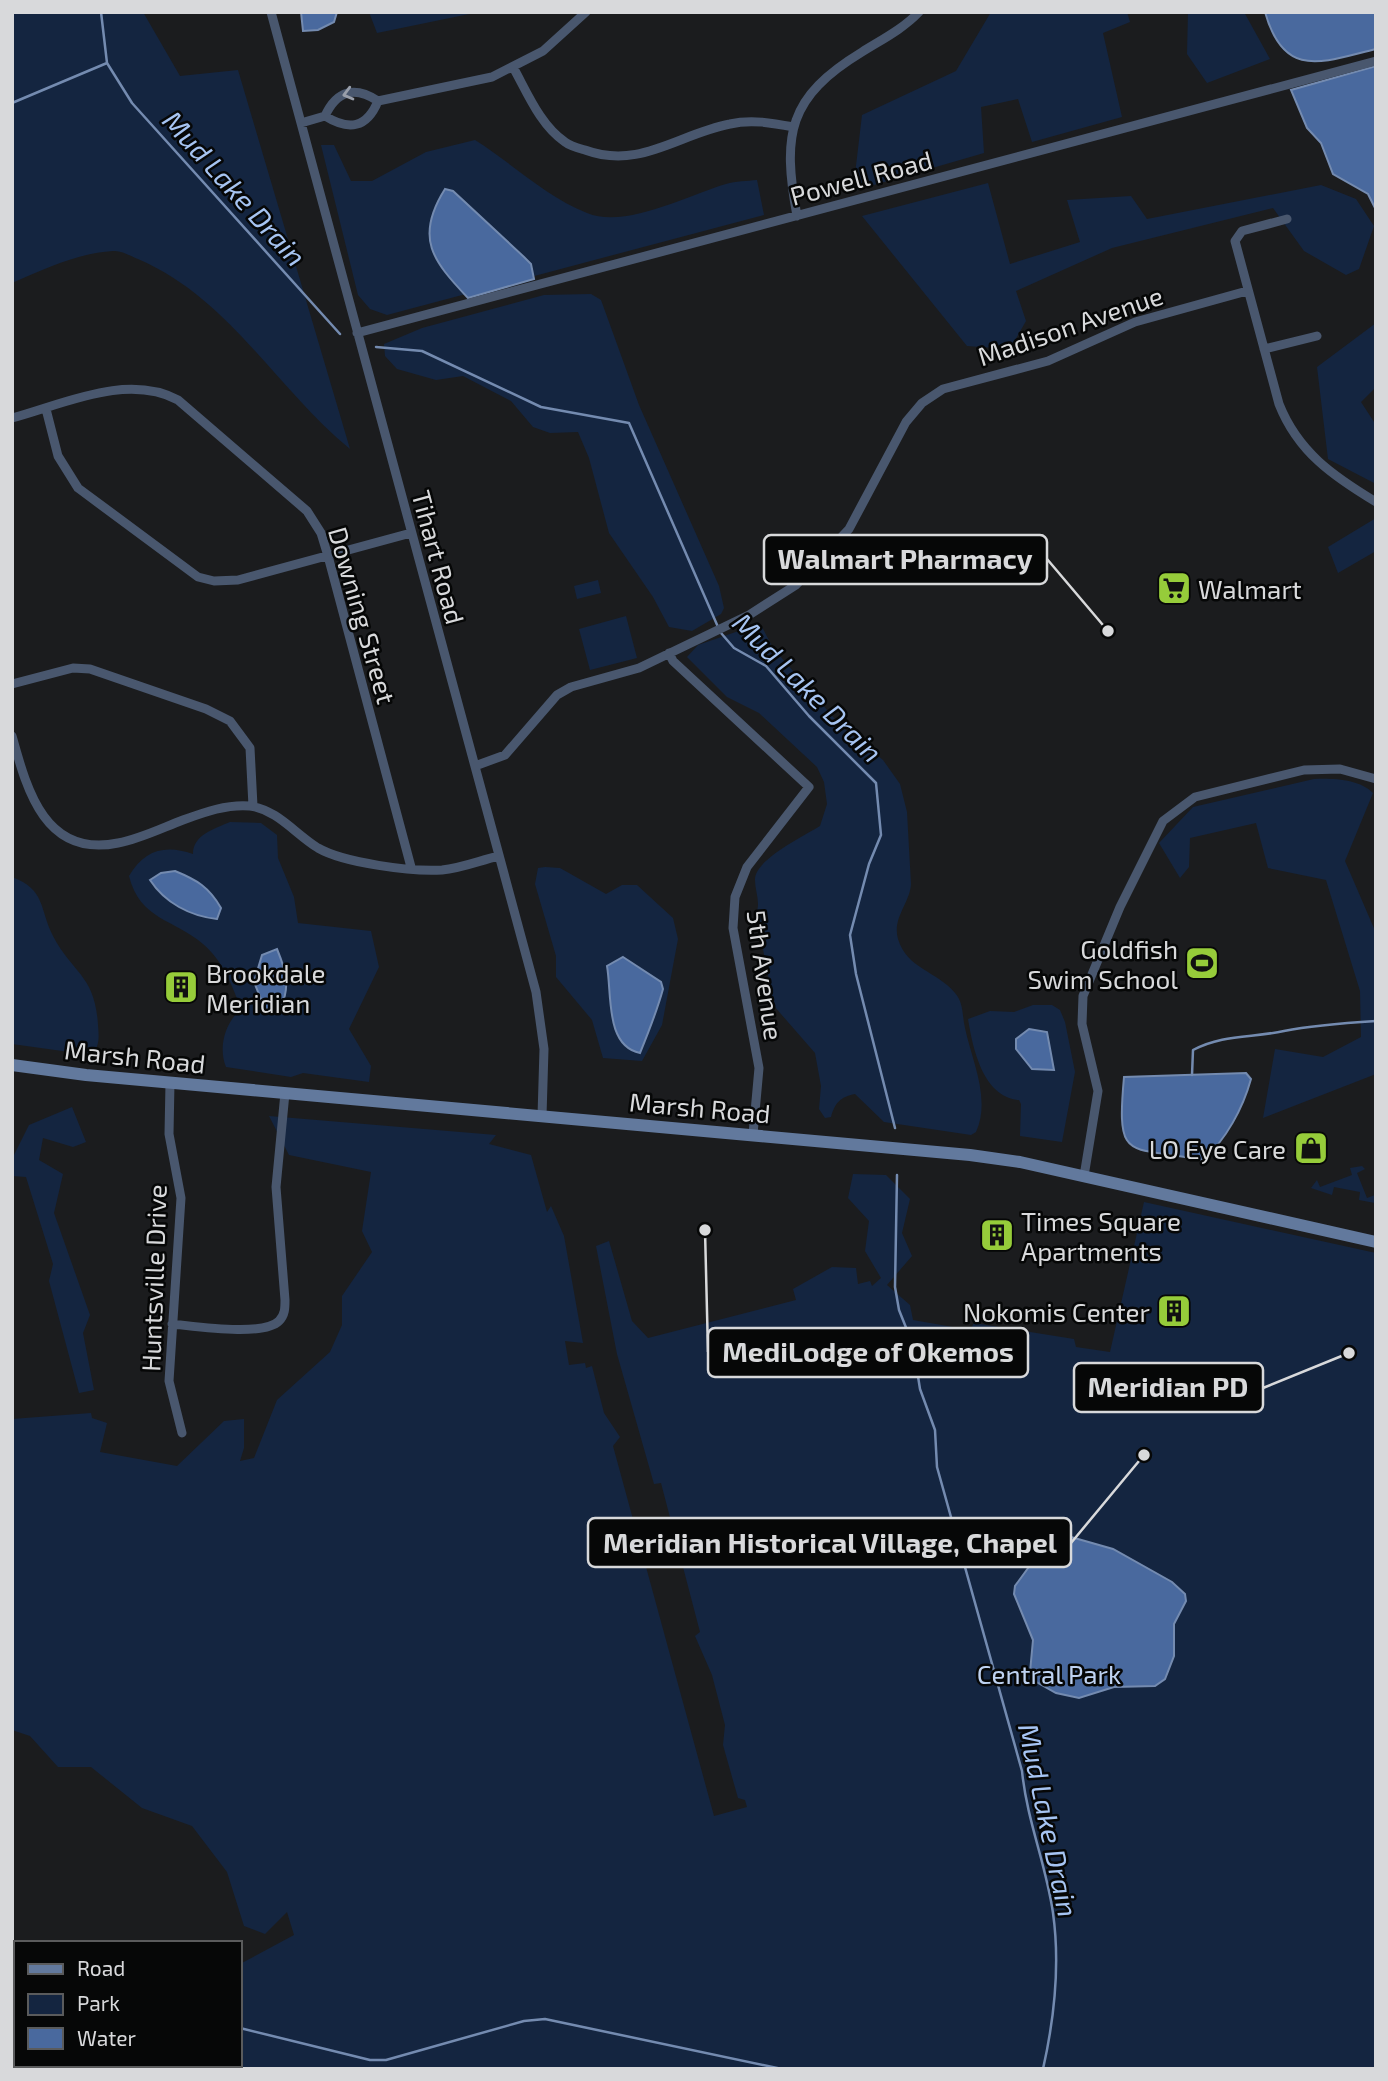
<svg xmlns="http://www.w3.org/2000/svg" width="1388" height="2081" font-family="'Exo 2',sans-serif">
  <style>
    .green { fill: #142540 }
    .water { fill: #49699e; stroke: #748bb0; stroke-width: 2 }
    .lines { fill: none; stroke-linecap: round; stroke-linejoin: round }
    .stream { stroke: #748bb0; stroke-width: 2.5 }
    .minor { stroke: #49576e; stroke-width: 9 }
    .secondary { stroke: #62799d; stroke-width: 12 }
    .oneway { stroke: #989eaa }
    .labels { text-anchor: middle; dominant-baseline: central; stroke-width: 5; stroke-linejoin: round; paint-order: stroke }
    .street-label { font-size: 26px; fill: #d8d9db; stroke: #060707 }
    .poi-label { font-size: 26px; fill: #d8d9db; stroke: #060707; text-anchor: start }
    .park-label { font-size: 26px; fill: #bed2f1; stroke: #060707 }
    .water-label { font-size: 28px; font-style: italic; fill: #a6c4f2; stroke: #060707 }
    .leader { fill: none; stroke: #d8d9db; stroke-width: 2.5 }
    .callout-dot { fill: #d8d9db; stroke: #060707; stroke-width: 2.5 }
    .callout { fill: #060707; stroke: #d8d9db; stroke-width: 2.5 }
    .callout-label { font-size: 28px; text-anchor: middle; font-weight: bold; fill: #d8d9db }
  </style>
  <rect width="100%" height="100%" fill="#1b1c1e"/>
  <path class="green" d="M12 12H143L180 76 238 70 350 449C276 388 229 298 138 259 130 256 121 250 113 251 77 253 45 269 12 283Z
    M369 12H479L377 33Z
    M991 12H1127L1130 22 1103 33 1122 117 1032 142 1018 99 981 107 984 153 853 191 862 115 956 71Z
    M1188 12H1244L1270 59 1207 83 1187 54Z
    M475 140C513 164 545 196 587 213 626 229 688 195 726 184 736 181 747 181 757 180L764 215 387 315 370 309 358 295 321 145H334L351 181H372L426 152Z
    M988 183 1010 264 1080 242 1067 200 1131 196 1147 219 1321 185 1356 199 1374 226 1359 269 1346 275 1304 251 1273 208 1112 248 1016 291 1026 321 1010 349 967 346 862 216Z
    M591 294 601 300 639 405 719 586 724 608 721 614 692 631 669 627 653 597 609 533 589 458 578 432 550 433 533 427 511 401 463 376 436 380 397 369 385 356 384 344 422 328 544 295Z
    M1376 323V387L1361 402 1376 425V484L1328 459 1317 367Z
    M1376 518V551L1338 573 1328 547Z
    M598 580 601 593 577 599 574 586Z
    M626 616 637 658 590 670 579 629Z
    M756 625 762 627 773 648 841 726 883 760 900 784 907 812 911 884C910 903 892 918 898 939 907 969 937 971 955 993 964 1003 962 1016 965 1028 972 1061 991 1099 976 1132L971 1135 884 1122 855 1094C840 1097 835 1103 831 1117L825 1118 819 1109 821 1086 815 1053 774 1006 756 913C761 903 755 891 755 880 754 860 804 836 820 826L827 804 824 782 817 767 759 713 727 697 687 657 698 645Z
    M1314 779C1332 778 1360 779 1373 793L1345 861 1376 933V1074L1263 1118 1275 1049 1323 1057 1361 1037 1360 991 1326 880 1268 868 1256 823 1190 838 1189 867 1180 878 1159 843 1193 807Z
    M230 822 261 823 277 835 278 858 294 897 298 923 371 931 379 967 349 1029 371 1066 369 1082 303 1073 291 1077 226 1067C218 1047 225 1023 241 1009 232 985 223 961 203 944 174 919 140 920 129 876 144 850 165 844 193 854 193 835 214 829 230 822Z
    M545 867 560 868 606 894 622 885H637L673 918 678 939 662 1025 642 1061 603 1058 592 1020 556 977V956L535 884 538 868Z
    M12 877C46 890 39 908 53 936 73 974 95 975 98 1025 99 1037 100 1047 91 1055L12 1044Z
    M1033 1005H1052L1060 1010 1065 1022 1075 1072 1062 1142 1020 1136 1021 1104 1019 1100C983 1097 973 1049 968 1019L990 1011 1014 1012Z
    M72 1107 86 1142 73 1147 43 1138 39 1160 63 1174 54 1213 90 1315 83 1333 94 1390 79 1393 49 1281 53 1264 26 1177 12 1176V1159L29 1125Z
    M269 1116 496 1135 489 1144 531 1155 547 1212 551 1206 564 1236 583 1343 565 1341 569 1365 585 1363 586 1368 592 1366 604 1413 620 1437 613 1446 714 1816 747 1807 745 1800 738 1798 723 1745 725 1725 712 1675 695 1636 700 1632 661 1483 654 1484 617 1354 596 1246 609 1241 632 1321 648 1338 796 1300 793 1289 832 1267 856 1268 858 1284 870 1281 872 1286 881 1278 865 1251 869 1221 848 1198 853 1174 886 1175 910 1199 902 1233 912 1256 887 1285 910 1305 913 1320 970 1330 974 1323 1074 1339 1076 1347 1110 1352 1144 1202 1376 1253V2069H12V2029L15 2028 16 2065H240V1964L294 1935 287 1912 265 1934 244 1926 227 1872 192 1826 142 1808 91 1767H58L30 1736 12 1730V1419L91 1413 92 1418 107 1423 100 1452 177 1466 224 1421 244 1419V1448L240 1461 254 1458 277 1400 330 1352 342 1325V1296L372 1252 362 1231 371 1172 289 1155Z
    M1362 1166 1365 1169 1357 1173 1367 1198 1375 1195V1203L1359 1200 1360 1192 1334 1187 1332 1195 1311 1188 1317 1180 1320 1187 1352 1175 1350 1168Z"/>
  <path class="water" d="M301 12H337L334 22 318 30 303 31Z
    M1265 12H1376V49C1322 62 1284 80 1265 12Z
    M1376 66V210L1368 194 1333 174 1321 143 1307 128 1291 90Z
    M445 189 453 191 524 257 531 264 534 279 468 298C433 261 414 238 445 189Z
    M175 871C197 880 209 887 221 908L217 919C190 916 165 903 150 880L161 873Z
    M277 949C286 971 291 986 280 1009H265L254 982 262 955Z
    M623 957 661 982 663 989C657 1011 649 1031 640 1053 605 1046 612 994 607 966Z
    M1029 1029 1047 1032 1054 1070 1032 1069 1016 1049V1039Z
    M1246 1073 1251 1079C1243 1108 1226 1140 1203 1160 1128 1145 1116 1165 1124 1077Z
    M1071 1537 1113 1549 1172 1582 1185 1594 1186 1601 1174 1624V1656L1165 1679 1155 1686 1114 1687 1079 1698 1056 1693 1033 1680 1030 1672 1033 1640 1014 1594 1015 1586 1042 1549 1053 1542Z"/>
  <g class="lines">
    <path class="stream" d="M107 63 132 103 340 334
      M12 103 107 63 101 12
      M376 347 422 351 541 407 629 423 718 627
      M721 633 734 648 766 666 809 716 876 783 881 835 869 864 850 935 856 974 895 1128
      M1192 1075 1193 1050C1223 1034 1252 1038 1284 1031 1314 1025 1344 1023 1376 1021
      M897 1175 895 1287 899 1310 913 1345 920 1389 935 1430 937 1467 1022 1771C1027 1821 1046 1864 1053 1913 1060 1963 1054 2020 1043 2069
      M12 1972 16 1973
      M240 2028 370 2060H386L524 2021 545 2019 782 2069"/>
    <path class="minor" d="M271 12 536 992 544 1049 542 1116
      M513 67C527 92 540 125 565 142 570 146 578 148 585 150 640 170 678 134 730 124 751 119 773 123 794 127
      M325 116C337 90 355 86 378 101L492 77 543 51 586 12
      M301 123 325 116C349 131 367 128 378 101
      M797 216C782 134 788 97 862 52 881 40 903 29 919 12
      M1287 219 1242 231 1235 241 1279 404C1298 452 1333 476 1376 502
      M357 333 1376 61
      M1264 349 1317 336
      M46 409 58 456 78 488 198 577 214 581 238 580 411 533
      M12 418C64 404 127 373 178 400L307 511 321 533 328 556 411 867
      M669 653 673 661 809 787 747 867 735 897 733 928 759 1068 753 1134
      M12 684 73 668 90 669 206 709 230 721 250 748 253 806
      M12 736C27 790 45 858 118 843 140 839 162 828 183 820 205 812 227 804 250 806 278 810 295 834 318 848 344 863 412 872 442 870 462 868 481 860 499 856
      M475 766 505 755 557 695 571 687 639 668 749 615 796 585 849 529 906 422 922 403 943 389 1048 361 1135 322 1247 291
      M170 1083 169 1134 181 1198 169 1381 182 1433
      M1084 1176 1098 1091 1082 1024 1083 996 1120 907 1163 821 1195 797 1304 770 1340 769 1376 779
      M172 1324C194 1326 263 1337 279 1321 285 1315 285 1308 285 1300L276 1187 285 1093"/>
    <path class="secondary" d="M12 1065 86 1075 970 1155 1020 1162 1376 1242"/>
  </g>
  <defs><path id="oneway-chevron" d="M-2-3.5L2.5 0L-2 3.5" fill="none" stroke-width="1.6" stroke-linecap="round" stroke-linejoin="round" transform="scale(1.75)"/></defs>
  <use class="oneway" href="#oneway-chevron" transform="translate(348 94) rotate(165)"/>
  <defs>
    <g id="supermarket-square" transform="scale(1.75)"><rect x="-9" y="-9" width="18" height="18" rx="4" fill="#96cc3a" stroke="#060707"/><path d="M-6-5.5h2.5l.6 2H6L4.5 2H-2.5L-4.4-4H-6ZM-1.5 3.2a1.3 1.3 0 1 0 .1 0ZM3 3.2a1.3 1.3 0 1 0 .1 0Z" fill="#111"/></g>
    <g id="stadium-square" transform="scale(1.75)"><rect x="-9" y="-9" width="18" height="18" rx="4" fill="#96cc3a" stroke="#060707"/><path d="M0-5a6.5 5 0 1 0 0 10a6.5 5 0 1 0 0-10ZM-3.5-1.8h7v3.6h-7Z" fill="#111"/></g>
    <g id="building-square" transform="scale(1.75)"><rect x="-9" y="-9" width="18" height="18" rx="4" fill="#96cc3a" stroke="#060707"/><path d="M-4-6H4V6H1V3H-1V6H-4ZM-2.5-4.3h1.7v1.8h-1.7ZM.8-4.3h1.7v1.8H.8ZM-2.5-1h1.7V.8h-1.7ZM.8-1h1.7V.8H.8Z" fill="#111"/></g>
    <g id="shop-square" transform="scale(1.75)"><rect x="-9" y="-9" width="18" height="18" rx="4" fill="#96cc3a" stroke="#060707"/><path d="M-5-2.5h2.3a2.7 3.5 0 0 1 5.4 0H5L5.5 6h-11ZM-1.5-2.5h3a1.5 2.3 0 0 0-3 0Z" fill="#111"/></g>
  </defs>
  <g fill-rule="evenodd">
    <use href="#supermarket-square" x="1174" y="588"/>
    <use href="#stadium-square" x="1202" y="963"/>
    <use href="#building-square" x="181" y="987"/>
    <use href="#shop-square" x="1311" y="1148"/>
    <use href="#building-square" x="997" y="1235"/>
    <use href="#building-square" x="1174" y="1311"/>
  </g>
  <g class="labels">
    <g class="street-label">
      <text transform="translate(861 177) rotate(-15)">Powell Road</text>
      <text transform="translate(1070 325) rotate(-19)">Madison Avenue</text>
      <text transform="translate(439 557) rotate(75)">Tihart Road</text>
      <text transform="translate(363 615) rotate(74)">Downing Street</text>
      <text transform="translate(766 975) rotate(82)">5th Avenue</text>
      <text transform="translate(135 1056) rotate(6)">Marsh Road</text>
      <text transform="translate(700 1107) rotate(5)">Marsh Road</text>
      <text transform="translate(153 1278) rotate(-88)">Huntsville Drive</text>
    </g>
    <g class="poi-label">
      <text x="1198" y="588">Walmart</text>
      <text x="1178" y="948" text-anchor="end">Goldfish<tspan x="1178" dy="30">Swim School</tspan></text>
      <text x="206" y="972">Brookdale<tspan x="206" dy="30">Meridian</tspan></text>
      <text x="1286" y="1148" text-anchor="end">LO Eye Care</text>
      <text x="1021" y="1220">Times Square<tspan x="1021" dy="30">Apartments</tspan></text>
      <text x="1150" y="1311" text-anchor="end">Nokomis Center</text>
    </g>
    <g class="park-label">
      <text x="1049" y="1673">Central Park</text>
    </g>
    <g class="water-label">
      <text transform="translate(235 188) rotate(48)">Mud Lake Drain</text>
      <text transform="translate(808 687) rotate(45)">Mud Lake Drain</text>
      <text transform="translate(1049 1820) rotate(78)">Mud Lake Drain</text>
    </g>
  </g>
  <path class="leader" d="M1108 631L1047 559M705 1230L708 1352M1349 1353L1263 1388M1144 1455L1071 1543"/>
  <g class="callout-dot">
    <circle cx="1108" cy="631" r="7"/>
    <circle cx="705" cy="1230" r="7"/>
    <circle cx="1349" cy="1353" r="7"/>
    <circle cx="1144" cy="1455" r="7"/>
  </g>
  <g class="callout">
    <rect x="764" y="535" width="283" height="49" rx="7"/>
    <rect x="708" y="1328" width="320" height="49" rx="7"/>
    <rect x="1074" y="1363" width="189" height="49" rx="7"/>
    <rect x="588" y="1518" width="483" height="49" rx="7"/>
  </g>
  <g class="callout-label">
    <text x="905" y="569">Walmart Pharmacy</text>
    <text x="868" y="1362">MediLodge of Okemos</text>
    <text x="1168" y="1397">Meridian PD</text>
    <text x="830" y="1553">Meridian Historical Village, Chapel</text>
  </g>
  <rect width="1388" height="2081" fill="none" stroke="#d8d9db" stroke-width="28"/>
  <rect x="14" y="1941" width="228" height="126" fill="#060707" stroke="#5a5b5c" stroke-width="2"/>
  <rect x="28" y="1964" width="35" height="10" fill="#62799d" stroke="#5a5b5c" stroke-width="2"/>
  <text x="77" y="1976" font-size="21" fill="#d8d9db">Road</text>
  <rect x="28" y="1994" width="35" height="21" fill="#142540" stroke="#5a5b5c" stroke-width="2"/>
  <text x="77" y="2011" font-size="21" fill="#d8d9db">Park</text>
  <rect x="28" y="2028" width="35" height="21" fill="#49699e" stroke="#5a5b5c" stroke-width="2"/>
  <text x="77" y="2046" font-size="21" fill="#d8d9db">Water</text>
</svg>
